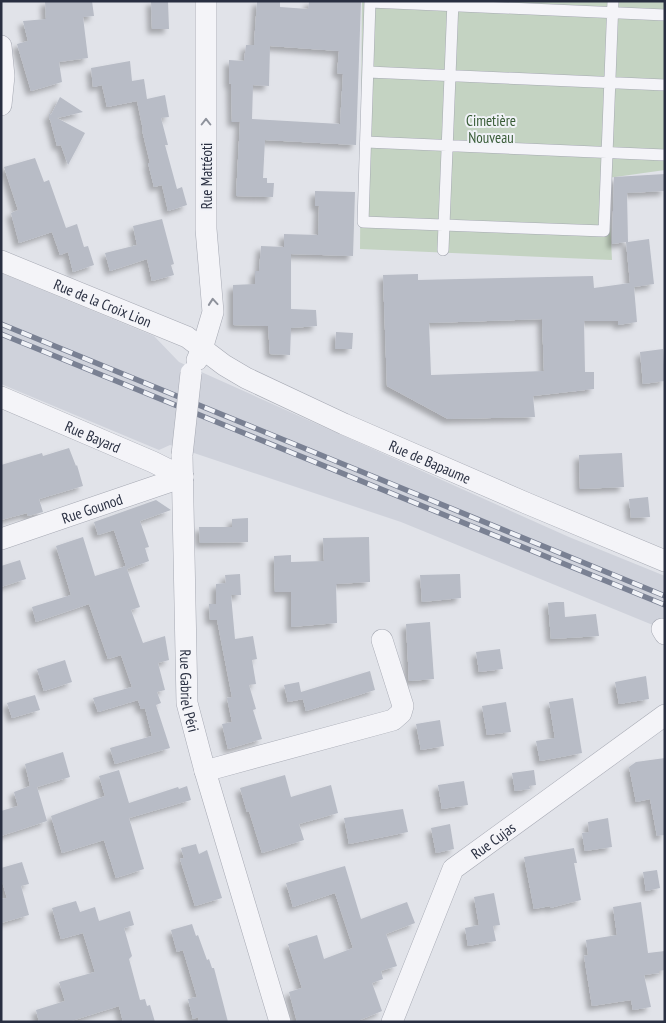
<svg xmlns="http://www.w3.org/2000/svg" width="666" height="1023" font-family="'PT Sans Narrow',sans-serif">
  <style>
    .built { fill: #cfd2db }
    .green { fill: #c4d3c2 }
    .building { fill: #b8bcc6; fill-rule: evenodd; filter: url(#shadow) }
    .lines { fill: none; stroke-linecap: round; stroke-linejoin: round }
    .lane-casing { stroke: #a6a9b3; stroke-width: 12 }
    .street-casing { stroke: #a6a9b3; stroke-width: 22 }
    .lane { stroke: #f4f4f8; stroke-width: 11 }
    .street { stroke: #f4f4f8; stroke-width: 21 }
    .rail-casing { stroke: #7a8193; stroke-width: 5.5 }
    .rail { stroke: #f0f2f7; stroke-width: 4; stroke-dasharray: 11; stroke-linecap: butt }
    .street-bridge-casing { stroke: #a6a9b3; stroke-width: 22; stroke-linecap: butt }
    .street-bridge { stroke: #f4f4f8; stroke-width: 21 }
    .oneway { stroke: #8e929c }
    .labels { text-anchor: middle; dominant-baseline: central; stroke-width: 4; stroke-linejoin: round; paint-order: stroke }
    .park-label { font-size: 15px; fill: #395c37; stroke: #f0f2f7 }
    .street-label { font-size: 15px; fill: #292f41; stroke: #f0f2f7 }
  </style>
  <defs>
    <filter id="shadow"><feDropShadow dx="-4.5" dy="4.5" stdDeviation="2.5" flood-color="#0004"/></filter>
  </defs>
  <rect width="100%" height="100%" fill="#e1e3e9"/>
  <path class="built" d="M1 273 154 336 179 362 569 537 665 576V630L401 522 170 445 159 450 1 384Z"/>
  <path class="green" d="M362 1H665V170L608 178 612 260 360 249Z"/>
  <path class="building" d="M45 1H92L94 16 83 17 88 58 59 62 62 82 31 91 17 44 28 41 23 21 46 19Z
    M151 1H168L169 29H152Z
    M257 1 280 2V7L308 9 309 1H361L356 145 265 140 263 178H267V183H274L273 197 236 196 240 122H232L231 84 229 83V60L244 61 246 45H254ZM270 46 339 51 337 73 343 74 340 124 252 119 253 85 269 86Z
    M130 61 132 81 144 79 147 99 165 95 169 117 161 118 168 145H165L177 189 182 187 187 205 168 211 162 185 154 187 148 163H150L142 130H143L137 101 107 107 102 85 93 87 91 68Z
    M60 97 83 112 57 118 85 133 68 165 61 145 57 146 50 119 49 120V113L51 115Z
    M35 158 44 182 49 180 66 228 77 224 84 247 88 246 94 265 73 272 68 252 60 255 52 232 19 243 11 213 18 210 4 167Z
    M665 174V191L627 193 628 242 649 239 654 284 634 287 637 322 618 325V321H584L585 372H594V389L533 396 535 417 448 419 387 386 383 275 418 274V280L593 276 594 288 630 283 626 242 612 244 614 177ZM542 319 544 371 431 375 429 323Z
    M315 191 355 192 353 256 291 254V309L316 310 317 326 291 328 290 355 270 354 268 326 233 325V285L255 284V271H259L261 246 284 247V234L318 235 319 206H315Z
    M162 219 174 264 171 265 174 275 152 281 147 259 110 271 105 253 137 245 133 226Z
    M336 332 353 333 352 349H335Z
    M663 349 665 381 643 384 640 352Z
    M69 448 76 466 77 465 83 486 39 499 43 512 28 516 27 513 1 520V465L42 453 43 456Z
    M622 453 624 487 580 489 579 455Z
    M648 497 650 517 631 518 629 499Z
    M156 500 171 510 140 521 149 547 145 548 149 561 127 569 114 530 98 535 94 522Z
    M248 518V542L200 543 199 527H232V519Z
    M83 537 95 576 126 566 140 607 131 610 143 643 165 636 169 660 158 663 165 690 157 692 161 703 156 705 170 748 115 764 110 748 152 736 145 708 141 709 138 700 98 712 93 698 132 687 121 655 108 659 89 604 36 622 32 607 71 595 56 546Z
    M369 537 370 582 336 584 337 623 291 627V592H275L274 556 291 555V562L324 561 323 538Z
    M20 560 26 579 1 587V566Z
    M240 574 241 595H231L235 639 253 636 257 659 252 660 256 684 249 685 256 709 253 710 262 739 228 749 222 724 232 722 227 698 232 697 217 620H210L209 604H216V584L226 583 225 575Z
    M460 574 461 598 422 602 420 575Z
    M556 602H564L565 617 596 614 599 636 551 639 548 603Z
    M430 622 434 679 409 681 406 624Z
    M500 649 503 669 479 672 476 652Z
    M65 660 72 682 44 691 37 669Z
    M370 671 375 690 306 711 303 699 288 702 284 685 299 682 301 692Z
    M646 676 649 699 619 704 615 682Z
    M35 695 40 710 12 718 7 703Z
    M573 698 582 753 540 761 536 741 555 738 549 702Z
    M506 702 511 732 487 735 482 706Z
    M440 720 444 746 421 750 416 724Z
    M63 752 70 777 37 787 47 821 1 836V811L18 806 14 792 30 786 25 764Z
    M665 758V835L657 836 650 799 636 802 629 767 636 762Z
    M119 770 129 803 178 787 179 789 187 786 191 800 129 818 144 869 116 878 104 840 62 853 51 816 105 796 99 776Z
    M534 770 536 785 529 786 530 789 515 791 512 773Z
    M285 775 291 797 331 785 338 813 299 824 304 840 262 853 249 811 247 812 240 788Z
    M464 781 468 805 442 809 438 785Z
    M403 809 408 832 349 844 344 818Z
    M608 818 612 847 585 851 582 833 589 832 588 822Z
    M450 824 454 849 436 853 431 828Z
    M196 844 199 854 207 850 222 898 195 906 180 859 184 858 181 848Z
    M574 848 577 863H574L581 900 550 908V906L534 909 524 857Z
    M22 862 29 884 21 886 29 915 1 923V899L7 898 1 878V868Z
    M345 866 361 919 407 902 415 923 386 934 397 966 381 971 383 979 372 983 382 1011 355 1022H297L289 992 302 988 288 944 317 935 324 959 353 948 335 893 293 907 286 883Z
    M657 870 660 888 646 891 643 872Z
    M494 893 500 925 493 926 496 941 468 946 465 928 479 925 474 897Z
    M76 901 80 912 95 907 99 921 130 911 134 925 124 928 132 956 129 959 140 1000 145 999 147 1006 150 1005 155 1022H123L119 1006 68 1022H39L36 1010 65 1001 59 982 95 972 83 933 61 939 52 908Z
    M641 902 648 953 665 951V970L659 971V973L644 975 651 1007 633 1010 631 1000 592 1006 584 956 588 955 586 940 617 935 613 907Z
    M192 924 196 936 198 935 207 960 209 959 212 968H214L228 1022H199L198 1017 193 1019 188 999 197 997 183 950 177 952 171 930Z"/>
  <g class="lines">
    <g class="lane-casing">
      <path id="lane" d="M370 1 363 222 604 231 613 1
        M370 2 665 15
        M368 72 665 85
        M366 142 665 155
        M443 250 453 1"/>
    </g>
    <g class="street-casing">
      <g id="street">
        <path d="M1 46 4 76 1 105"/>
        <path id="s1" d="M1 261 187 337 224 365 246 378 344 424 526 503 665 561"/>
        <path d="M197 360 202 349 213 312 206 229V1"/>
        <path id="s2" d="M1 397 153 462 183 477"/>
        <path id="s3" d="M182 455 187 703 205 771 280 1022"/>
        <path id="s4" d="M1 539 183 477"/>
        <path d="M662 629 665 634"/>
        <path d="M205 771 393 720 401 713 403 706 382 640"/>
        <path id="s5" d="M392 1022 453 869 665 715"/>
      </g>
    </g>
    <use href="#lane" class="lane"/>
    <use href="#street" class="street"/>
    <g class="rail-casing">
      <path id="rail" d="M1 324 665 596
        M1 334 665 605"/>
    </g>
    <use href="#rail" class="rail"/>
    <g class="street-bridge-casing">
      <path id="street-bridge" d="M182 455 191 373"/>
    </g>
    <use href="#street-bridge" class="street-bridge"/>
  </g>
  <defs><path id="oneway-chevron" d="M-2-3.5L2.5 0L-2 3.5" fill="none" stroke-width="1.6" stroke-linecap="round" stroke-linejoin="round" transform="scale(1.25)"/></defs>
  <g class="oneway">
    <use href="#oneway-chevron" transform="translate(206 122) rotate(-90)"/>
    <use href="#oneway-chevron" transform="translate(213 302) rotate(-95)"/>
  </g>
  <g class="labels">
    <g class="park-label">
      <text x="491" y="120">Cimetière<tspan x="491" dy="17">Nouveau</tspan></text>
    </g>
    <g class="street-label">
      <text transform="translate(206 176) rotate(-90)">Rue Mattéoti</text>
      <text stroke="none"><textPath href="#s1" startOffset="110">Rue de la Croix Lion</textPath></text>
      <text stroke="none"><textPath href="#s2" startOffset="100">Rue Bayard</textPath></text>
      <text stroke="none"><textPath href="#s1" startOffset="475">Rue de Bapaume</textPath></text>
      <text stroke="none"><textPath href="#s4" startOffset="96">Rue Gounod</textPath></text>
      <text stroke="none"><textPath href="#s3" startOffset="236">Rue Gabriel Péri</textPath></text>
      <text stroke="none"><textPath href="#s5" startOffset="214">Rue Cujas</textPath></text>
    </g>
  </g>
  <rect width="666" height="1023" fill="none" stroke="#292f41" stroke-width="5"/>
</svg>
